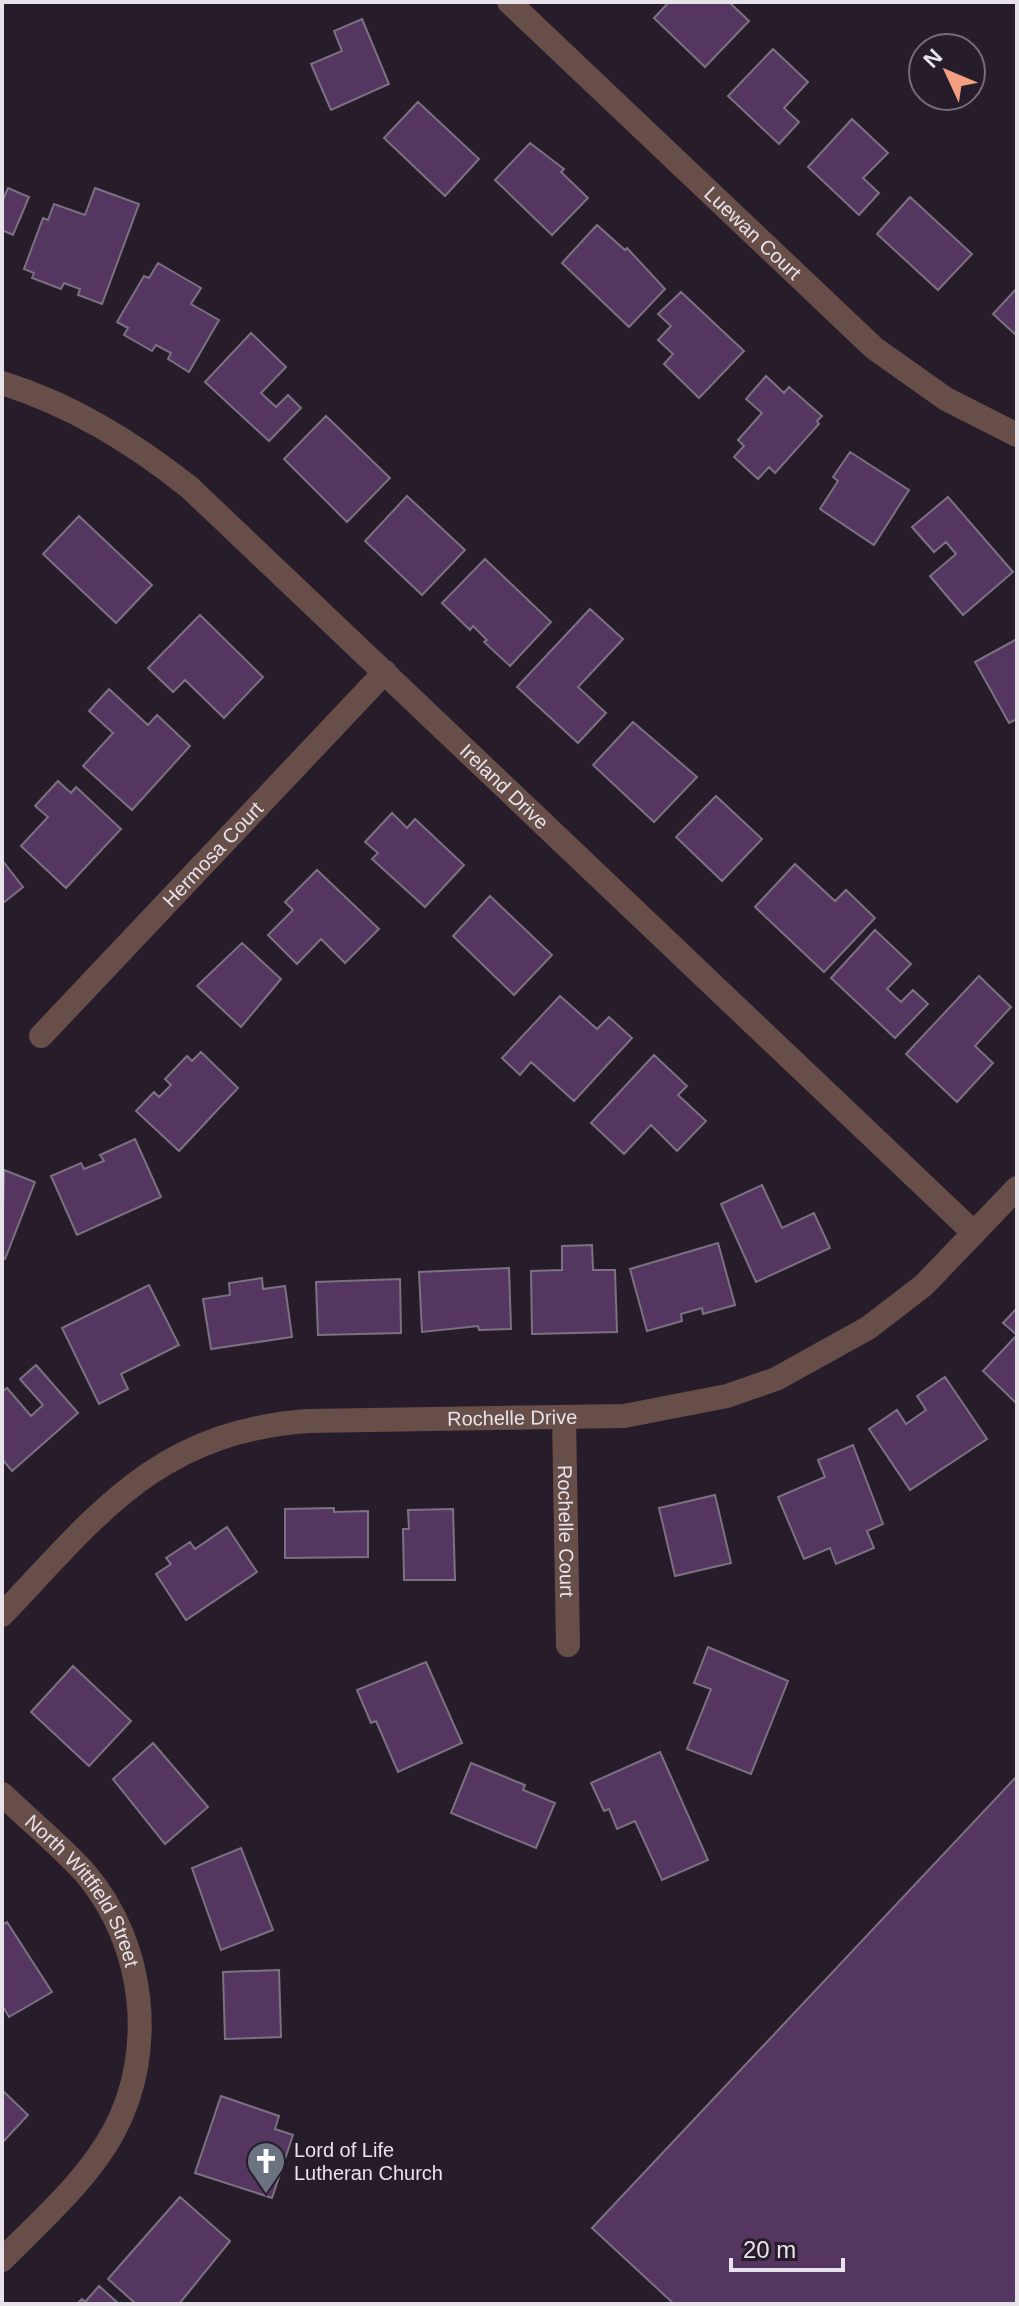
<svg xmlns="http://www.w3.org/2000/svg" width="1019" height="2306" font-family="Helvetica,sans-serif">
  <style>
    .building { fill: #543660; stroke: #7c7181; stroke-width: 2 }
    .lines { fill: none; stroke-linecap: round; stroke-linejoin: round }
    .street { stroke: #674e48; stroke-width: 24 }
    .labels { text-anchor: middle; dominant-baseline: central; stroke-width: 8; stroke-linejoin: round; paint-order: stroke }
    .street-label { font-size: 20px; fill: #e8e2eb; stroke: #271d2a }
    .poi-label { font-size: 20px; fill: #e8e2eb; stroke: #271d2a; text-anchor: start }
  </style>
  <rect width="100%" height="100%" fill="#271d2a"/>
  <path class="building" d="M669 2H729L749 21 705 67 654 18Z
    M362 19 389 84 331 110 311 64 342 51 334 31Z
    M773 49 808 82 784 108 799 122 779 144 728 96Z
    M418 102 479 159 445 196 384 138Z
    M852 119 888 153 863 178 879 193 859 215 808 167Z
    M530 143 564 169 561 172 588 198 552 235 495 180Z
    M8 188 29 197 13 235 2 230V202Z
    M95 188 139 204 102 304 78 295 80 289 64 283 61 289 32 278 34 273 24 269 43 218 48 220 54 204 85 215Z
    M910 197 972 254 938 290 877 234Z
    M597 225 625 250 627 248 665 289 629 327 562 263Z
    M158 263 201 288 191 304 219 320 189 372 168 359 171 353 156 345 152 351 124 335 128 328 117 322 144 276 149 278Z
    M1017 288V336L993 314Z
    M681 292 744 351 699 398 664 364 673 354 658 340 671 326 658 314Z
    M251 333 286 367 261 393 276 407 288 395 301 408 269 441 205 382Z
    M766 376 784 393 789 387 822 416 817 421 819 424 775 473 769 467 758 479 734 457 744 446 738 440 762 413 746 399Z
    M326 416 390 478 347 522 284 459Z
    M850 452 909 490 874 545 820 509 838 481 833 477Z
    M407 496 465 550 422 595 365 541Z
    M948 497 1013 572 963 615 930 576 956 554 946 542 934 552 912 527Z
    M79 516 152 585 116 623 43 554Z
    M485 559 551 622 510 666 484 642 487 640 473 626 470 630 442 603Z
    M590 609 623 639 578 687 606 713 578 743 517 687Z
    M200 615 263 677 224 718 185 680 173 692 148 668Z
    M1017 639V719L1009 723 975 662Z
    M109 689 148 725 157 715 190 746 132 810 83 766 113 733 89 711Z
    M633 722 697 777 654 822 593 765Z
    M58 781 71 793 76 787 121 829 66 888 21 846 48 817 35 806Z
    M716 796 762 839 722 881 676 837Z
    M392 813 407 828 415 819 464 865 425 907 372 859 378 853 365 842Z
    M2 860 23 887 2 904Z
    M795 864 835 901 846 890 875 918 824 972 755 907Z
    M317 870 379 929 345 963 321 939 297 964 268 935 293 910 285 902Z
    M490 896 552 955 514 995 453 936Z
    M875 930 911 964 887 989 901 1002 913 990 928 1004 895 1038 831 978Z
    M242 943 281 979 241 1027 197 986Z
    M979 976 1011 1007 975 1046 993 1063 957 1102 906 1054Z
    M560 996 597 1029 609 1017 632 1038 574 1101 531 1062 520 1075 502 1058Z
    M201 1052 238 1088 179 1151 136 1111 154 1092 159 1097 171 1085 165 1079 187 1056 192 1061Z
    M654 1055 687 1086 678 1095 706 1121 677 1151 651 1125 624 1154 591 1123Z
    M135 1139 161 1197 77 1235 51 1176 81 1163 84 1169 104 1161 100 1155Z
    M4 1170 35 1182 5 1259 2 1258Z
    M762 1185 782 1228 814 1213 830 1248 756 1282 721 1204Z
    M718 1243 735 1305 703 1314 702 1308 681 1314 682 1321 647 1331 630 1269Z
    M592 1245 593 1270H615L617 1332 532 1334 531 1271 562 1270V1246Z
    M509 1268 511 1329 479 1330 478 1326 422 1332 419 1272Z
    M262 1278 263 1289 285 1286 292 1337 211 1349 203 1299 230 1295 229 1283Z
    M400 1279 401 1333 318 1335 316 1282Z
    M149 1285 179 1345 121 1374 128 1389 99 1404 62 1328Z
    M1017 1308V1404L983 1371 1017 1335 1003 1323Z
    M36 1365 78 1413 12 1471 2 1459V1392L7 1388 31 1416 43 1405 20 1379Z
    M945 1377 987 1439 910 1490 869 1429 897 1410 906 1424 926 1410 917 1396Z
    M853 1445 883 1524 867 1531 874 1548 836 1564 830 1548 804 1559 778 1497 825 1477 818 1460Z
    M715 1495 731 1563 675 1576 659 1508Z
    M334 1508V1512L368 1511V1557L285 1558V1509Z
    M453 1509 455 1580H404L403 1529H409L408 1510Z
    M227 1527 257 1572 186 1620 156 1574 171 1564 166 1558 190 1542 195 1549Z
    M708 1647 788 1681 751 1774 687 1749 711 1689 694 1683Z
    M426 1662 462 1743 398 1772 376 1721 371 1723 357 1690Z
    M73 1666 131 1721 89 1766 31 1712Z
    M153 1743 208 1807 165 1844 113 1779Z
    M660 1752 708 1860 662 1880 635 1821 617 1829 609 1809 604 1811 591 1783Z
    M471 1763 525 1785 523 1790 555 1803 536 1848 451 1813Z
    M1017 1776V2304H674L592 2228Z
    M241 1848 273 1930 221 1950 192 1868Z
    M7 1922 52 1992 9 2017 2 2005V1925Z
    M279 1970 281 2037 225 2039 223 1972Z
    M2 2090 28 2115 2 2143Z
    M221 2096 279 2116 275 2129 293 2135 272 2198 195 2173Z
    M180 2197 230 2241 179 2304H136L108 2279Z
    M99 2286 119 2304H77L82 2299 85 2302Z"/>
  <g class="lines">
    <g class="street">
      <path id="s1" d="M509 2 874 348 946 399 1017 435"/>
      <path id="s2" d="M2 383C72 405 132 442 189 487L974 1233"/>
      <path id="s3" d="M41 1036 385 672"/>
      <path id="s4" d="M564 1417 568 1645"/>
      <path id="s5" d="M2 1615C98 1514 157 1432 308 1421L624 1416 727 1396 776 1379 868 1328 924 1285 1017 1188"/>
      <path id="s6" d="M2 1794C30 1821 61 1846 86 1874 145 1944 157 2051 114 2131 87 2181 41 2220 2 2260"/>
    </g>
  </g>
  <defs>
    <g id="church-pin" transform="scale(2)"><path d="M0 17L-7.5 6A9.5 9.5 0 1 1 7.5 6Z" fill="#6b7280" stroke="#271d2a"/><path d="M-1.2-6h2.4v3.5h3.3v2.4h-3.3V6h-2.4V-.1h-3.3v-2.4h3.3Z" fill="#fff"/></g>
  </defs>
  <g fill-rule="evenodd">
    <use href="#church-pin" x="266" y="2161"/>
  </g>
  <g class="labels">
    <g class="street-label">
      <text stroke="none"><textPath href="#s1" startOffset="336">Luewan Court</textPath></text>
      <text stroke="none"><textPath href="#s2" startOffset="650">Ireland Drive</textPath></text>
      <text stroke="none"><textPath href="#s3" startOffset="250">Hermosa Court</textPath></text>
      <text stroke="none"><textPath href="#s5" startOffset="578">Rochelle Drive</textPath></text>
      <text stroke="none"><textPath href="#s4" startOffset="114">Rochelle Court</textPath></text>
      <text stroke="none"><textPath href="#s6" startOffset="128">North Wittfield Street</textPath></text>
    </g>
    <g class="poi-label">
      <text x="294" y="2150">Lord of Life<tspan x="294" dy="23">Lutheran Church</tspan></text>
    </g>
  </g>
  <rect width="1019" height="2306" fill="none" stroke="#e8e2eb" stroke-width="8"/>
  <g transform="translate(947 72) rotate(314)"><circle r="38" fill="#271d2a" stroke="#746c77" stroke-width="2"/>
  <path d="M0-6L14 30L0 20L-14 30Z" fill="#f39f82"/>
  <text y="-12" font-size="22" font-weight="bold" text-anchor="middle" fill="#e8e2eb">N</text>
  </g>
  <path d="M731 2258v12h112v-12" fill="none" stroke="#e8e2eb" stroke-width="4"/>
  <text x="743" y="2258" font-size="24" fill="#e8e2eb" stroke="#271d2a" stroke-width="6" paint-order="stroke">20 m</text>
</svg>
